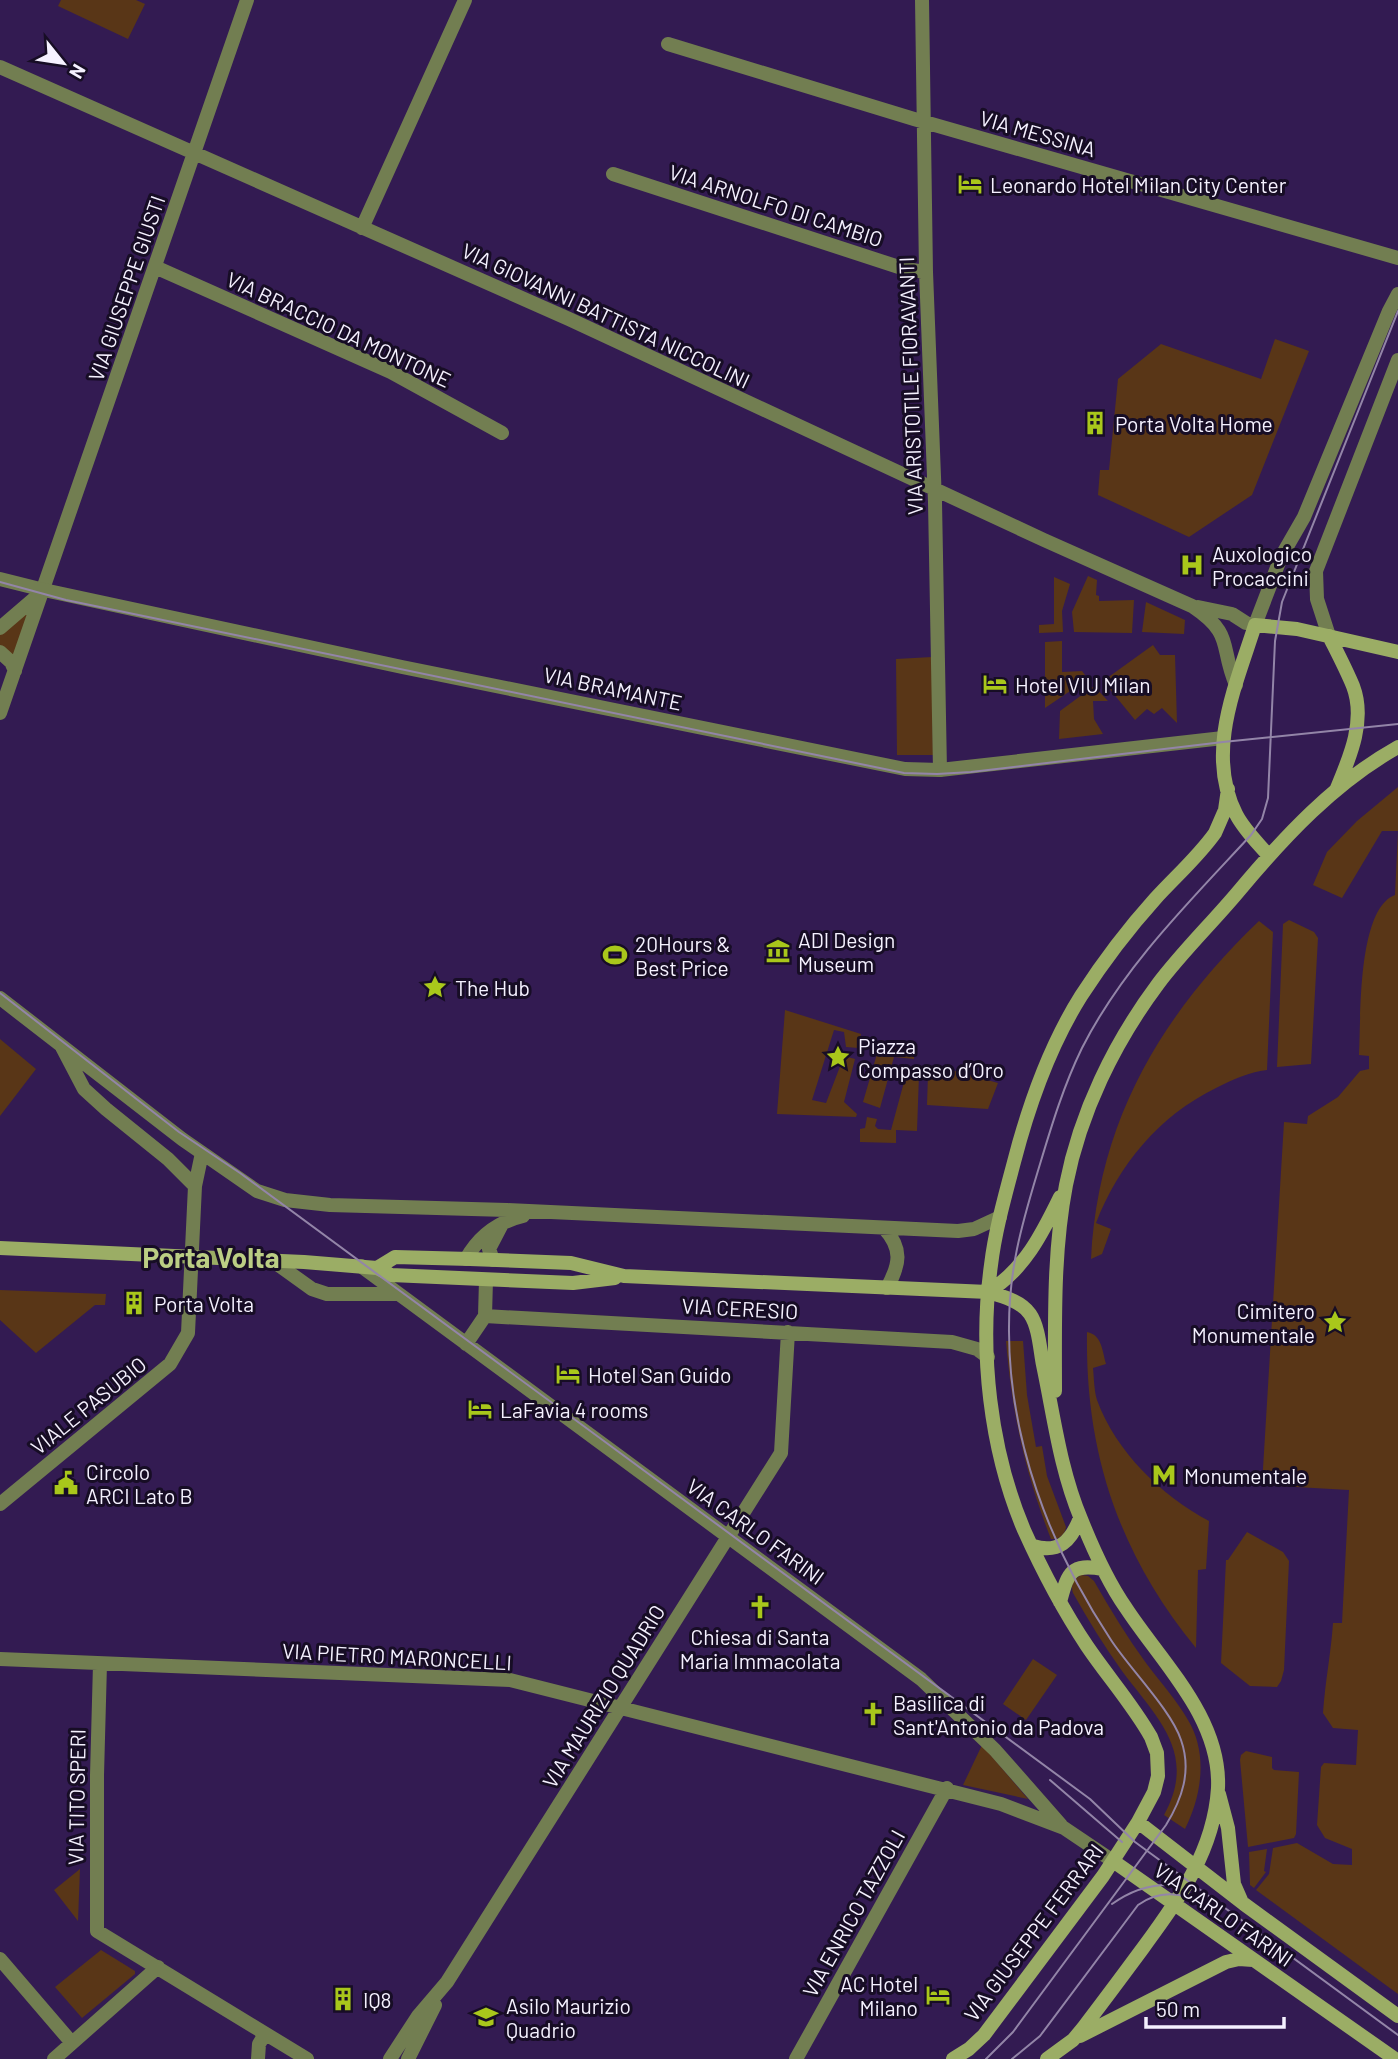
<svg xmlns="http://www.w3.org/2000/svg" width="1398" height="2059" font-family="Barlow,sans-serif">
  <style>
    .green { fill: #593617 }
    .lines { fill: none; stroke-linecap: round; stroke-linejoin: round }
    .minor { stroke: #727e51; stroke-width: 14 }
    .tertiary { stroke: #727e51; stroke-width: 14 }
    .secondary { stroke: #9bad65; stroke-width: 14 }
    .tram { stroke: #9385a8; stroke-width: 2 }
    .labels { text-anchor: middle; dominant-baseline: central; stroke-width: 6; stroke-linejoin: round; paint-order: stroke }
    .street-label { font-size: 21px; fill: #f5f1ff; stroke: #170d25 }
    .poi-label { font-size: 21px; fill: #f5f1ff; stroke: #170d25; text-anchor: start }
    .district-label { font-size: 28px; font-weight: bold; fill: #bbce84; stroke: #170d25 }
  </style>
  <rect width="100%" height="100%" fill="#331b52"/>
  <path class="green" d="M61 0H136L145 4 128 39 58 6Z
    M1275 339 1309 351 1252 495 1189 537 1098 495 1100 470H1109L1118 379 1161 344 1261 379Z
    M1088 576 1097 580 1096 595 1099 596V601L1134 600 1132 633 1074 632 1072 612Z
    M1054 577 1070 584 1062 611 1063 632 1039 633V625L1054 624Z
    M1146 602 1185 620 1184 634 1142 632Z
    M26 611 29 613 14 657 0 646V633Z
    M1062 641V672L1082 671 1088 679 1045 708V642Z
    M1153 645 1160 655H1175L1177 723 1162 708 1154 714 1147 709 1135 720 1103 681Z
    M932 657 933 755H897L896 659Z
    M1094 686 1108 701H1093L1094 719 1103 734 1059 739 1060 711Z
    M1398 787V1994L1256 1890 1269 1874 1273 1848 1297 1843 1333 1864 1352 1865V1849L1325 1838 1317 1825 1321 1767 1324 1763 1356 1765 1358 1730 1333 1728 1323 1713C1325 1682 1331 1653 1333 1623H1342L1349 1490 1262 1485 1284 1122 1307 1124 1308 1116 1338 1097 1360 1071 1369 1069V1056L1359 1055C1361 1019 1357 909 1395 895L1398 831H1382L1342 898 1313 885 1327 852 1357 821Z
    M1289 920 1314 932 1318 938 1311 1064 1277 1067 1283 924Z
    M1259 921 1273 932 1267 1070C1249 1072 1232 1080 1216 1088 1159 1116 1119 1164 1096 1223L1111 1229 1102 1254 1091 1259C1098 1121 1161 1015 1259 921Z
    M785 1010 861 1034 858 1048 846 1047 844 1032 834 1030 812 1100 826 1103 844 1056 855 1059 844 1102 857 1114 856 1117 777 1114Z
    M0 1039 36 1069 0 1116Z
    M881 1040 914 1051V1059L894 1057 880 1108 863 1102Z
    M941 1067 998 1083 988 1109 927 1105 928 1074 939 1075Z
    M907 1071 919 1075 917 1131 896 1130V1143L860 1142V1129L865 1128 867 1117 877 1119 875 1126 878 1129 891 1130Z
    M0 1290 106 1294 105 1305H95L36 1353 0 1320Z
    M1087 1332C1102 1335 1102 1350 1106 1364L1093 1368C1094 1378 1094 1390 1097 1400 1116 1452 1161 1495 1209 1521L1206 1569 1198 1570 1196 1648C1119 1554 1085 1453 1087 1332Z
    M1006 1341H1023L1027 1395 1036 1447 1042 1446 1047 1476 1066 1527C1065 1534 1059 1540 1051 1539 1025 1473 1012 1413 1006 1341Z
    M1247 1532 1283 1552 1289 1561 1284 1670 1281 1681 1277 1687 1250 1686 1221 1663 1226 1560H1228Z
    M1081 1575 1088 1576 1094 1581C1110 1609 1127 1637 1146 1663 1160 1682 1176 1699 1188 1720 1208 1753 1202 1795 1185 1829L1164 1815C1198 1753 1157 1718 1122 1671 1104 1646 1088 1620 1073 1593 1070 1584 1074 1579 1081 1575Z
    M1033 1659 1057 1675 1026 1720 1003 1704Z
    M982 1745 1028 1799 963 1785Z
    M1246 1751 1272 1757V1768L1274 1770 1299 1772 1296 1834 1294 1838 1248 1847 1240 1760 1241 1755Z
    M1267 1849 1264 1871 1266 1872 1254 1888 1250 1885 1249 1852Z
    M80 1869 78 1921 54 1890Z
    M101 1950 135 1971V1974L82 2018 55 1987Z"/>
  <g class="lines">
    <path class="minor" d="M922 0 926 272 935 502 940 770
      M668 44 914 119 1398 258
      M0 67 569 319 1044 540 1192 606C1235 635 1219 645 1236 685
      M613 174 905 269 926 272
      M362 228 465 0
      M155 267 391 372 502 433
      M1198 607 1232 614 1246 623 1255 625
      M0 628 43 591
      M0 652 11 662 15 671
      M0 713 247 0
      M0 998 182 1139 257 1191 285 1200 330 1205 507 1210 958 1231 974 1229 1000 1217
      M62 1047 84 1089 106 1109 168 1159 195 1186
      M884 1228C903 1249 900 1264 887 1288
      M466 1259C479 1236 497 1222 523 1216
      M493 1260 489 1249 501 1226
      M273 1261 312 1289 327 1294H398
      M361 1266 921 1679 995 1750 1061 1825
      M485 1316 952 1342 977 1349 988 1357
      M466 1344 485 1316 486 1280
      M0 1504 170 1364 188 1333 195 1186 202 1153
      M0 1659 510 1680 1001 1804 1064 1828 1113 1861
      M100 1664 97 1775V1931L307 2059
      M0 1959 72 2043
      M54 2059 158 1967
      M258 2059 259 2044 265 2034
      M390 2059 418 2016 447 1982 781 1453 788 1332
      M408 2059 435 2005
      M796 2059 947 1788"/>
    <path class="tertiary" d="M0 579 44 590 402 667 905 769 940 770 1223 738
      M1255 625 1281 557 1304 517 1389 311 1398 294
      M1329 636 1317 599 1316 571 1398 360"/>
    <path class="secondary" d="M1329 636C1337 652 1346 669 1353 686 1366 720 1350 757 1337 788
      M1269 856C1258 843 1244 830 1236 814 1205 752 1236 685 1255 625L1297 629 1398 652
      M0 1248 304 1262 377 1268 391 1275 573 1283 615 1278
      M377 1268 395 1257 470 1259 571 1263 624 1276 988 1292C1002 1296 1021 1301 1030 1314 1039 1327 1040 1350 1043 1365 1054 1417 1060 1469 1081 1519 1093 1549 1107 1581 1126 1608 1162 1663 1221 1718 1218 1788 1214 1851 1179 1899 1143 1948 1123 1975 1103 2002 1083 2028L1073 2040 1047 2059
      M988 1292C1024 1270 1042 1234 1060 1197
      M1055 1391C1055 1323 1053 1253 1066 1185 1080 1113 1114 1043 1158 984 1182 952 1212 923 1238 892 1284 837 1335 782 1398 747
      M1033 1546C1059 1554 1071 1541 1080 1518
      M1060 1602C1068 1573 1070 1563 1103 1569
      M1219 1794 1228 1828 1234 1884 1241 1900
      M1138 1822 1244 1904 1398 2016
      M1113 1861 1395 2059
      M1080 2036 1226 1962 1239 1959 1253 1960
      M953 2059 969 2049 984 2035 1103 1876 1138 1822 1154 1792 1158 1776 1157 1753 1151 1737C1133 1705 1108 1677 1087 1646 1063 1610 1042 1570 1024 1530 990 1450 979 1351 991 1265 995 1231 1005 1196 1014 1162 1029 1104 1049 1047 1081 996 1103 962 1128 929 1155 899 1175 877 1198 857 1215 833L1225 810 1228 789"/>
    <path class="tram" d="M0 582 66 600 904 773 937 774 971 772 1223 742 1398 724
      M0 993 179 1132 240 1173 1090 1799 1135 1842 1398 2035
      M1050 1780 1122 1842
      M1112 1904C1130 1891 1149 1884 1171 1885
      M986 2059 1013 2032 1166 1825C1182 1799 1192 1771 1181 1740 1171 1710 1130 1669 1111 1640 1050 1548 1008 1438 1009 1327 1009 1270 1021 1227 1037 1174 1050 1131 1062 1089 1082 1048 1123 967 1190 901 1251 835L1262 819 1268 798 1275 641 1282 602 1398 311
      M1012 2059 1040 2036 1138 1905C1161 1888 1186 1893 1209 1907"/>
  </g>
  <defs>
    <g id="hotel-bare" transform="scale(1.89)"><path d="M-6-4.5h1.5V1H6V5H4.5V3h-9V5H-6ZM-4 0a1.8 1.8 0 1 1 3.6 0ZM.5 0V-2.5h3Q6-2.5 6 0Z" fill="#a9c71b" stroke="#170d25" stroke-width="2.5" paint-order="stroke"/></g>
    <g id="building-bare" transform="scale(1.89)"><path d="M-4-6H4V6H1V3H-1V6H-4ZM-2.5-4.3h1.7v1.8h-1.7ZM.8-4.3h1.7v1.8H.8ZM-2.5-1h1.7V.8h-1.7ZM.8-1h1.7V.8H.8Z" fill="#a9c71b" stroke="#170d25" stroke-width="2.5" paint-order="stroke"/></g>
    <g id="hospital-bare" transform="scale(1.89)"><path d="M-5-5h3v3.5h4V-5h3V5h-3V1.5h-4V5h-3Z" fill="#a9c71b" stroke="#170d25" stroke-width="2.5" paint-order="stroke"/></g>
    <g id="museum-bare" transform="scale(1.89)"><path d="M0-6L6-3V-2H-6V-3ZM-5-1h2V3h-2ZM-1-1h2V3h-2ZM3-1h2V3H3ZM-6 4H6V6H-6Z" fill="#a9c71b" stroke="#170d25" stroke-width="2.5" paint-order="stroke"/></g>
    <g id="stadium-bare" transform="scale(1.89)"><path d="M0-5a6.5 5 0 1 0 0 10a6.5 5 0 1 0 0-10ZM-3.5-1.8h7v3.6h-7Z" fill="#a9c71b" stroke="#170d25" stroke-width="2.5" paint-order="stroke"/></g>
    <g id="sight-bare" transform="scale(1.89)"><path d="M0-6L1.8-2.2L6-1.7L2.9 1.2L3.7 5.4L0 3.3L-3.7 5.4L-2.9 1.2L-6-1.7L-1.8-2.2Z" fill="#a9c71b" stroke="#170d25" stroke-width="2.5" paint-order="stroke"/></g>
    <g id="metro-bare" transform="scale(1.89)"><path d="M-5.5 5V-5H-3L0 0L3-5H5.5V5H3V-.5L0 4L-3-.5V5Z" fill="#a9c71b" stroke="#170d25" stroke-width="2.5" paint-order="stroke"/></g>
    <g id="civic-bare" transform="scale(1.89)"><path d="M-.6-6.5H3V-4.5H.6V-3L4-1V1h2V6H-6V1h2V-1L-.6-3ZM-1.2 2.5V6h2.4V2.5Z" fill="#a9c71b" stroke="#170d25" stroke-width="2.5" paint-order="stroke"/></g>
    <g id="church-bare" transform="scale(1.89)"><path d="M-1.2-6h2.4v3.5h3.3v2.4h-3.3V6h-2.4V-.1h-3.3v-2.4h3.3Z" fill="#a9c71b" stroke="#170d25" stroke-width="2.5" paint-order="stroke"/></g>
    <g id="school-bare" transform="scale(1.89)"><path d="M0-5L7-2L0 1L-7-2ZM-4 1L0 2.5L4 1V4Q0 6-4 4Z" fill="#a9c71b" stroke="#170d25" stroke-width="2.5" paint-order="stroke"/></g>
  </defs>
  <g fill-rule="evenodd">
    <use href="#hotel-bare" x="970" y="184"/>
    <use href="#building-bare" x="1095" y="423"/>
    <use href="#hospital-bare" x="1192" y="565"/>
    <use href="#hotel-bare" x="995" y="684"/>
    <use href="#museum-bare" x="778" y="951"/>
    <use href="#stadium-bare" x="615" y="955"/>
    <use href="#sight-bare" x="435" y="987"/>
    <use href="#sight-bare" x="838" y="1057"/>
    <use href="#building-bare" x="134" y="1303"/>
    <use href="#sight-bare" x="1335" y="1322"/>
    <use href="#hotel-bare" x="568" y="1374"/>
    <use href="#hotel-bare" x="480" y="1409"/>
    <use href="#metro-bare" x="1164" y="1475"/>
    <use href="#civic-bare" x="66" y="1483"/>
    <use href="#church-bare" x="760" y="1607"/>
    <use href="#church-bare" x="873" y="1714"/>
    <use href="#hotel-bare" x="938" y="1995"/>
    <use href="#building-bare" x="343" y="1999"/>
    <use href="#school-bare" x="486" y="2017"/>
  </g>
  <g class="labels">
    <g class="street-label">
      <text transform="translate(1038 133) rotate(16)">VIA MESSINA</text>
      <text transform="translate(776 205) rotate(18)">VIA ARNOLFO DI CAMBIO</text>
      <text transform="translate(126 288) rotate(-71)">VIA GIUSEPPE GIUSTI</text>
      <text transform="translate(606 315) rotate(25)">VIA GIOVANNI BATTISTA NICCOLINI</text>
      <text transform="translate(339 329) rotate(25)">VIA BRACCIO DA MONTONE</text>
      <text transform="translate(910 386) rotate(-92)">VIA ARISTOTILE FIORAVANTI</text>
      <text transform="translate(613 688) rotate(12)">VIA BRAMANTE</text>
      <text transform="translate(740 1308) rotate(3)">VIA CERESIO</text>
      <text transform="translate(88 1405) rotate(-39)">VIALE PASUBIO</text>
      <text transform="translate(756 1531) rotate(36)">VIA CARLO FARINI</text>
      <text transform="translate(397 1656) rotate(3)">VIA PIETRO MARONCELLI</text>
      <text transform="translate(603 1696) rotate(-58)">VIA MAURIZIO QUADRIO</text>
      <text transform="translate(76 1797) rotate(-89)">VIA TITO SPERI</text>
      <text transform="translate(853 1913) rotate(-61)">VIA ENRICO TAZZOLI</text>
      <text transform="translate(1224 1914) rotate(35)">VIA CARLO FARINI</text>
      <text transform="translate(1033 1932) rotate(-53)">VIA GIUSEPPE FERRARI</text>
    </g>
    <g class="poi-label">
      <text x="990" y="184">Leonardo Hotel Milan City Center</text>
      <text x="1115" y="423">Porta Volta Home</text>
      <text x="1212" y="553">Auxologico<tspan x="1212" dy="24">Procaccini</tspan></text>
      <text x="1015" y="684">Hotel VIU Milan</text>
      <text x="798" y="939">ADI Design<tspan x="798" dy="24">Museum</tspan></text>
      <text x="635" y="943">20Hours &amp;<tspan x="635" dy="24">Best Price</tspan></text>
      <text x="455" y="987">The Hub</text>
      <text x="858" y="1045">Piazza<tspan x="858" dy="24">Compasso d’Oro</tspan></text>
      <text x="154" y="1303">Porta Volta</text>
      <text x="1315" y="1310" text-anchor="end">Cimitero<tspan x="1315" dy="24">Monumentale</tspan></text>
      <text x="588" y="1374">Hotel San Guido</text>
      <text x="500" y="1409">LaFavia 4 rooms</text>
      <text x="86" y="1471">Circolo<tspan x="86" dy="24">ARCI Lato B</tspan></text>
      <text x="1184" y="1475">Monumentale</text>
      <text x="760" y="1636" text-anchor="middle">Chiesa di Santa<tspan x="760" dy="24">Maria Immacolata</tspan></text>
      <text x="893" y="1702">Basilica di<tspan x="893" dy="24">Sant'Antonio da Padova</tspan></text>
      <text x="918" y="1983" text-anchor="end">AC Hotel<tspan x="918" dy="24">Milano</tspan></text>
      <text x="363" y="1999">IQ8</text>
      <text x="506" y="2005">Asilo Maurizio<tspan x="506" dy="24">Quadrio</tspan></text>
    </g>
    <g class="district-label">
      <text x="211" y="1257">Porta Volta</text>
    </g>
  </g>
  <g transform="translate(63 63) rotate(120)" stroke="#170d25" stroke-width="5" paint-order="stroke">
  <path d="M0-5L12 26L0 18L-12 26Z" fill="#f5f1ff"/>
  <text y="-10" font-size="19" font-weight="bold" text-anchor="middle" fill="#f5f1ff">N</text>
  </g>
  <path d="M1146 2017v10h138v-10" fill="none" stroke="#f5f1ff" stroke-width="3.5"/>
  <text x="1156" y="2017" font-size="21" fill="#f5f1ff" stroke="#170d25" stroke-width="5" paint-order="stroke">50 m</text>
</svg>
